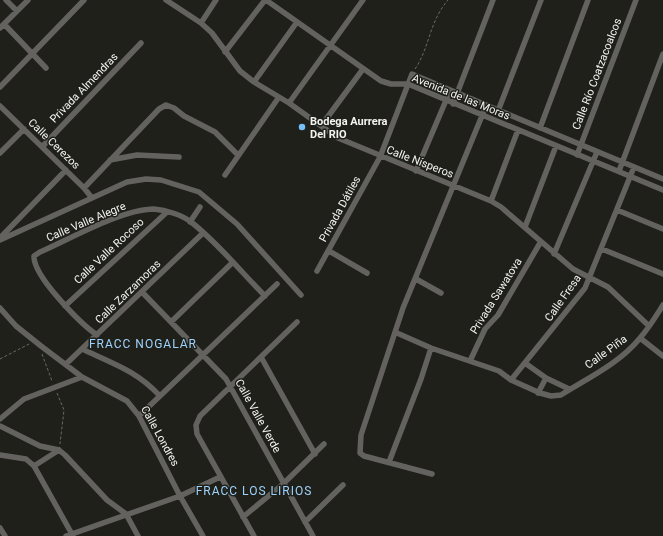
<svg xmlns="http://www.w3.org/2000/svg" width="663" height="536" font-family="Roboto,sans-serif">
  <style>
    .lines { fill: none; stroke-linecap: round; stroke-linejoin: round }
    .path { stroke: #696a65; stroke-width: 1; stroke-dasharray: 3 2; stroke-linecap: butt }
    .minor { stroke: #63625f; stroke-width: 5.5 }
    .poi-dot { fill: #77c0f7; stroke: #1f201a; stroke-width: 1.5 }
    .labels { text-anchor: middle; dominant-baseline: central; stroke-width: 3; stroke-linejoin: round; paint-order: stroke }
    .street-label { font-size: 11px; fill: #f3f4f0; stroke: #1f201a }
    .poi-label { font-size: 11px; font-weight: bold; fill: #f3f4f0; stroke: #1f201a; text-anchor: start }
    .neighbourhood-label { font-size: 12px; letter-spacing: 1px; fill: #9ed2fc; stroke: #1f201a }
  </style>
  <rect width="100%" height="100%" fill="#1f201a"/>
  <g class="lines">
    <path class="path" d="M415 69C430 47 429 22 448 0
      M42 354 52 381
      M0 359 29 344
      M57 393 64 410 60 444"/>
    <path class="minor" d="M6 0 17 11
      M166 0 201 23 212 33 240 71 254 82 289 103 338 138 491 201 501 207 573 269 608 287 649 326
      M266 0 381 81 391 84H408L663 190
      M201 23 216 0
      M4 24 46 68
      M0 28 28 0
      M225 52 265 0
      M254 82 297 22
      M0 87 84 0
      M289 103 363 0
      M453 104 493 0
      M0 106 84 188 92 198
      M498 111 541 0
      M321 126 363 69
      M540 128 588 0
      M42 147 141 43
      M0 153 24 129
      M577 155 636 0
      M110 160 137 155 179 157
      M416 171 450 91
      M619 171 663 54
      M225 175 279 97
      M84 188 159 109 166 105 174 108 184 116 215 132 238 155
      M491 201 518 130
      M617 210 663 229
      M190 222 200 207
      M525 227 556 146
      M0 238 66 170
      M0 240 127 182 146 179 161 180 199 192 237 224 301 295
      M602 249 663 274
      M329 251 367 273
      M554 254 597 152
      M317 271 380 157 412 74 663 179
      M416 279 441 293
      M142 292 226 379 313 536
      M65 306 167 212
      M0 308 16 326 41 346 82 377 127 401 139 416 180 496 203 536
      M171 322 232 263
      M397 333 431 348 499 371 511 380 540 393 551 396 561 395C588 378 620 363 640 338 649 328 656 316 663 305
      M97 335C81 324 33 276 34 256L40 252C70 239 122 209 154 209 166 210 182 215 191 222 216 241 243 274 265 296
      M640 338 663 356
      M82 349C112 363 137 371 160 396
      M261 357 315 454
      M470 361 485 329 498 315 540 243
      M525 363 546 378 569 389
      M66 364 203 233
      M511 380 585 288 634 167
      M538 393 546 378
      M139 416 277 284
      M0 419 24 399 82 377
      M0 426 40 446 59 450 65 455 107 500 126 514 138 536
      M0 455 26 459 34 466 59 450
      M389 462 421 379 431 348
      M34 466 73 536
      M432 474 364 456 360 453 361 435 403 308 486 106
      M243 517 283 484 324 444
      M305 522 343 485
      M0 528 5 536
      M66 536 180 496 220 477
      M254 536 197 434 196 425 200 416 297 322"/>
  </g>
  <circle class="poi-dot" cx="302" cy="127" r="4"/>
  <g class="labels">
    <g class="street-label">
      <text transform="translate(597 74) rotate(-69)">Calle Río Coatzacoalcos</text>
      <text transform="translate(84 88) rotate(-46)">Privada Almendras</text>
      <text transform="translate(461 97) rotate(22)">Avenida de las Moras</text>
      <text transform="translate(54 144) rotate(44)">Calle Cerezos</text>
      <text transform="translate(420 162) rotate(21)">Calle Nísperos</text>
      <text transform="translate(340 209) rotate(-61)">Privada Dátiles</text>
      <text transform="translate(86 222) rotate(-23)">Calle Valle Alegre</text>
      <text transform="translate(109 251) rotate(-43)">Calle Valle Rocoso</text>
      <text transform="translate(128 292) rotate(-44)">Calle Zarzamoras</text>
      <text transform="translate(496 296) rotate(-58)">Privada Sawatova</text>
      <text transform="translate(563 298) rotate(-55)">Calle Fresa</text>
      <text transform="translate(606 352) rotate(-36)">Calle Piña</text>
      <text transform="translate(258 416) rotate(61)">Calle Valle Verde</text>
      <text transform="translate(160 436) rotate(61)">Calle Londres</text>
    </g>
    <g class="poi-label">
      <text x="310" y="121">Bodega Aurrera<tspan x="310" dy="13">Del RIO</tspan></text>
    </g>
    <g class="neighbourhood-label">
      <text x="143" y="344">FRACC NOGALAR</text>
      <text x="254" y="491">FRACC LOS LIRIOS</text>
    </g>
  </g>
</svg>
